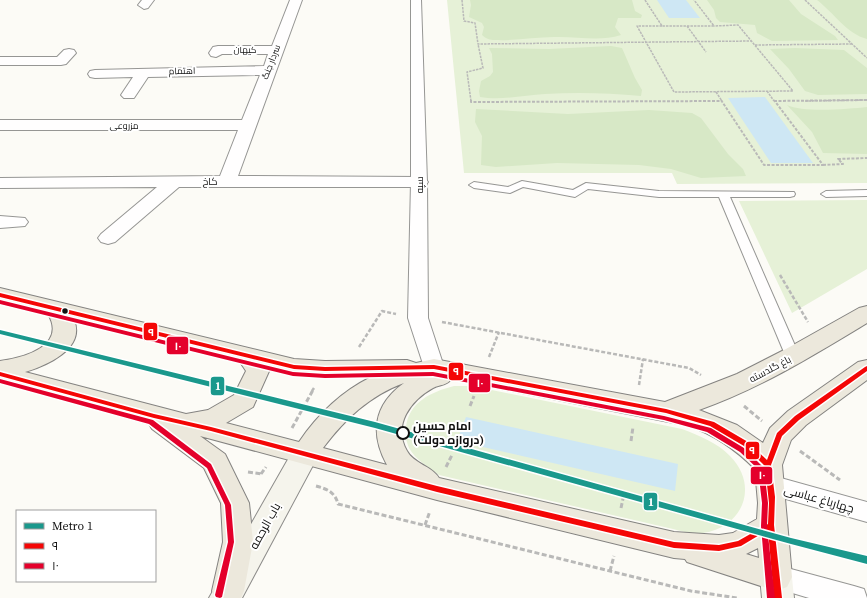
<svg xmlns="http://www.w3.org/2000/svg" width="867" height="598" font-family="'Source Serif 4',Cairo,serif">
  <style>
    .green { fill: #e6f1d7 }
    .forest { fill: #d7e8c6 }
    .water { fill: #cee7f4 }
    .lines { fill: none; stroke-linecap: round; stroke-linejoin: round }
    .service-casing { stroke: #969694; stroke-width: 2 }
    .pedestrian-casing { stroke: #969694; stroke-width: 2 }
    .minor-casing { stroke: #969694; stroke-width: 2 }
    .secondary-casing { stroke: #8d8c8a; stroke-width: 2 }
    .primary-casing { stroke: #848381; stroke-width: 2 }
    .path-far3 { stroke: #b9b9b8; stroke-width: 1.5; stroke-dasharray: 2.5 1; stroke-linecap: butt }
    .path-far2 { stroke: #b9b9b8; stroke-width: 2; stroke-dasharray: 3 1.5; stroke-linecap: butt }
    .path-far1 { stroke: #b9b9b8; stroke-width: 2.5; stroke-dasharray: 4 2; stroke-linecap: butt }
    .path { stroke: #b9b9b8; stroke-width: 3; stroke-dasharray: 5 2.5; stroke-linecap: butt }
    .service { fill: #fffefe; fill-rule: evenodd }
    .pedestrian { fill: #fffefe; fill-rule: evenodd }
    .minor { fill: #fffefe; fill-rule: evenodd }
    .secondary { fill: #f5f4ec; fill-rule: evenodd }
    .primary { fill: #ece8dc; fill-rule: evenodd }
    .bus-1-casing { stroke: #fff; stroke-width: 3 }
    .bus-2-casing { stroke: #fff; stroke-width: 3 }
    .bus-1 { fill: #f40606; fill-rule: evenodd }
    .bus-2 { fill: #e4002b; fill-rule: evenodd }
    .metro-1-casing { stroke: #fff; stroke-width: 3 }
    .metro-1 { fill: #1a988c; fill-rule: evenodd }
    .bus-dot { fill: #101010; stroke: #fff; stroke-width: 1.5 }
    .stop-dot { fill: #fff; stroke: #101010; stroke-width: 2 }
    .labels { text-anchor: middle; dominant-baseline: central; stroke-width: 4; stroke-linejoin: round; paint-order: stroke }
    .far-street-label { font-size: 9px; fill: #101010; stroke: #fff }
    .street-label { font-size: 10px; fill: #101010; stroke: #fff }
    .near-stop-label { font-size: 12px; font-weight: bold; fill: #101010; stroke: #fff; text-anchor: start }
    .near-street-label { font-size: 12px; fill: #101010; stroke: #fff }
    .line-badge { stroke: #fff; stroke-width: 1.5 }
    .badge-label { font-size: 11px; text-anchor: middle; font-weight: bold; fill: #fff }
  </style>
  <rect width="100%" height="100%" fill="#fcfbf6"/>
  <path class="green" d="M447 0H867V183L677 184 672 173H464Z
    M867 200V269L792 313 739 201Z
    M454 386H472L682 429C700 436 716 442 730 456 759 485 744 527 703 533 694 535 682 531 673 529L439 475C429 468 415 459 409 448 406 441 405 434 406 427 409 402 431 392 454 386Z"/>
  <path class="forest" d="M470 0H632L635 11 642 15 641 18H618L615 27 621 35C599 42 576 36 554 37 535 37 515 41 495 40 490 40 486 39 482 35L484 27 482 23 469 17 471 5Z
    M707 0H789L801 14 835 36 838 40 772 41 757 33 755 25 720 22 716 18 714 10Z
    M817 0H867V39C847 34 833 12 817 0Z
    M611 46 622 48 635 78 642 90 641 96C609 93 577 92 545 94 524 95 501 101 480 97L479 91 481 81 490 76 493 72 492 54 489 48 549 49Z
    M795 48 844 50 867 68V94L818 95 805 91 789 69 770 49Z
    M787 105C803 113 848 109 867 107V154L823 153 812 132Z
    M476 109 568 114 649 110 692 113 701 118 728 154 743 169 746 176 701 178 671 169 639 165 557 163 496 167 481 165 482 136 475 122Z"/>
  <path class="water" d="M657 0H686L700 18H669Z
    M765 97 813 163H771L728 98Z
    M466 417 678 464 675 491 457 441Z"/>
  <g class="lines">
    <g class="service-casing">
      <path id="service" d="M522 181 573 190 586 183 659 191 794 192 795 194 794 196 790 197H730L800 357 798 360H788L786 357 719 197H659L588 189 575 197 523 187 510 193 474 188 469 185 474 182 508 187Z
        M867 190V196L826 197 821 194 826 191Z"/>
    </g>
    <g class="pedestrian-casing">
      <path id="pedestrian" d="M411 0H421L427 182 428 318 444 367 441 372 434 374 427 372 424 367 408 318 411 182Z
        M770 475 867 502V522L761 492 758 485 761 478Z
        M776 565 854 586 864 589 867 598H809L766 585 763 577 766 569Z"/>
    </g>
    <g class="minor-casing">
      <path id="minor" d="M142 0H154L148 8 144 9 138 5Z
        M290 0H302L238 176 419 177 425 178 428 182 425 186 419 187H179L115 242 108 244 101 242 98 238 101 234 157 187 0 188V178L220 176 238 130H0V120H242L260 75 148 77 134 98H124L121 95 133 77 95 78 90 77 88 74 90 71 95 70 264 66 268 54H222L216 57 211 56 209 53 213 47 218 46H272Z
        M69 49 74 50 76 53 66 64 61 65H0V57H57L64 50Z
        M0 216 25 218 28 222 25 226 0 228Z"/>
    </g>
    <g class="secondary-casing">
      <path id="secondary" d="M305 444 315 447 319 454 242 598H209L295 447Z
        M776 563 787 567 792 577 794 598H762L760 577 765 567Z"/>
    </g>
    <g class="primary-casing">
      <path id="primary" d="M0 288 294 359 325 361 407 360 416 363 434 359 665 402 737 374 786 349 859 308 867 306V323C814 355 759 389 699 410L737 425 763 443 770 428 788 411 858 362 867 360V380L806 425 791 440 782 465 792 577 787 587 776 591 687 562 685 559 674 558 437 500 200 436 225 454 249 503 253 542 244 591 241 598H215L212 591 223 542 221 503 204 468 152 429 149 424 0 382V361C24 358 67 346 48 314L0 302ZM74 320 240 362 246 371 234 395 208 410 186 414 25 372C45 366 86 349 74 320ZM270 369C304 378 336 377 371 377 341 392 318 414 299 442L226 423 253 407ZM451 379 689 426C715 435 735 449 755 469L758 503 757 519 733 533 719 535 674 532 439 478C432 466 414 464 407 451 392 425 411 400 433 388 440 384 447 386 451 379ZM404 383C373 405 370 434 387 465L323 448C345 419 369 396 404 383ZM758 548 759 558 746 554Z"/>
    </g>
    <path class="path-far3" d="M462 0 464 21 475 23 478 44 751 41
      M645 0 662 26H714L694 0
      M805 0 867 58
      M662 26H637L674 92 793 91 738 25 714 26
      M687 26 706 52
      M755 45 852 44
      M767 91 774 101
      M716 92 722 101
      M471 101 467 72 483 68 478 44
      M805 101 867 100"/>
    <path class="path-far2" d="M471 100V102L722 101
      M721 100 764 165H823L774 100
      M774 101 867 100
      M823 165 843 164 838 159 867 158"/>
    <path class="path-far1" d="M780 275 808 322
      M442 322 689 368 701 375
      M359 347 382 311 396 314
      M489 357 499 332
      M639 385 643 359
      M312 391 314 388"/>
    <path class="path" d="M470 406 474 396
      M744 406 762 421
      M292 428 313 390
      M631 441 633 427
      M800 451 840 480
      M446 467 452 455
      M248 472 262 474
      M261 474 266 467
      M316 486C327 489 335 492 338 504L691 591 737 598
      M621 508 624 494
      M425 525 430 511
      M610 571 614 556"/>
    <use href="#service" class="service"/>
    <use href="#pedestrian" class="pedestrian"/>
    <use href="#minor" class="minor"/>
    <use href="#secondary" class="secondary"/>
    <use href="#primary" class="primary"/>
    <g class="bus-1-casing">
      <path id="bus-1" d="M0 293 294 365 325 367 434 365 666 409 714 422 748 442 767 460 777 433 795 416 865 367 867 366V371L799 420 782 436 771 465 775 497 774 525 782 598H774L768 530 741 546 719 551 674 548 437 492 211 431 154 418 0 376V372L154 414 211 427 437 486 674 542 719 545 738 541 768 524 769 503 765 466 744 446 710 426 666 413 434 369 325 371 294 369 0 297Z"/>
    </g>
    <g class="bus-2-casing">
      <path id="bus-2" d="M0 300 293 372 325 374 433 372 664 416 711 428 744 448 764 468 768 503 767 526 775 598H767L761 526 762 503 758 469 740 452 707 432 664 420 433 376 325 378 293 376 0 304Z
        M0 379 153 420 211 464 231 505 234 542 222 597 220 598 216 597 215 595 228 542 225 505 207 468 149 424 0 383Z"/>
    </g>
    <use href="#bus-1" class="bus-1"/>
    <use href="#bus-2" class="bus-2"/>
    <g class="metro-1-casing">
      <path id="metro-1" d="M0 330 375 422 791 538 867 556V564L791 544 375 428 0 334Z"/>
    </g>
    <use href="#metro-1" class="metro-1"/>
  </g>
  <circle class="bus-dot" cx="65" cy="311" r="3.5"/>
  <circle class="stop-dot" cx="403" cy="433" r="6"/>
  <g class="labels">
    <g class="far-street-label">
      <text x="245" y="50">کیهان</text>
      <text transform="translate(271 62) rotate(-69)">سردار جنگ</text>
      <text transform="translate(182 71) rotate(-1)">اهتمام</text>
      <text x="124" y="126">مزروعی</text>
    </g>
    <g class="street-label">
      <text x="210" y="181">کاخ</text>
      <text transform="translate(419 185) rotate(-90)">سپه</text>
      <text transform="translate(770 369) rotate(-28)">باغ گلدسته</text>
    </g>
    <g class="near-stop-label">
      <text x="413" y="426">امام حسین<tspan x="413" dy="14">(دروازه دولت)</tspan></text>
    </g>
    <g class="near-street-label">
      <text transform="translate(819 499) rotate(16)">چهارباغ عباسی</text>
      <text transform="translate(265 526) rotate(-61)">باب الرحمه</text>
    </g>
  </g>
  <g class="line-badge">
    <rect x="143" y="322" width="15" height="19" rx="4" fill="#f40606"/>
    <rect x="166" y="336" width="23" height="19" rx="4" fill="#e4002b"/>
    <rect x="448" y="362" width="16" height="19" rx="4" fill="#f40606"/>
    <rect x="468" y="373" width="23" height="20" rx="4" fill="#e4002b"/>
    <rect x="210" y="376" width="15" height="20" rx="4" fill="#1a988c"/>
    <rect x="745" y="441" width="15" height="19" rx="4" fill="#f40606"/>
    <rect x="750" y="466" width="23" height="19" rx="4" fill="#e4002b"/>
    <rect x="643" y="492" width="15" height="19" rx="4" fill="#1a988c"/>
  </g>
  <g class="badge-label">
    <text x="151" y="336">۹</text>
    <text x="178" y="350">۱۰</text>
    <text x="456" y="375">۹</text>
    <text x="480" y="387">۱۰</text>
    <text x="218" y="390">1</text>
    <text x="752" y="454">۹</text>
    <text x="762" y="479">۱۰</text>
    <text x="651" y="506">1</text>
  </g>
  <rect x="16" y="510" width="140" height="72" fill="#ffffff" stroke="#9f9f9f"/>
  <rect x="24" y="523" width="20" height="6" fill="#1a988c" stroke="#9f9f9f"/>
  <text x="52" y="530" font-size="12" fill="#101010">Metro 1</text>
  <rect x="24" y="543" width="20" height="6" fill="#f40606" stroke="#9f9f9f"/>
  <text x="52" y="550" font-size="12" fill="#101010">۹</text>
  <rect x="24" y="563" width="20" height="6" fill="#e4002b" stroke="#9f9f9f"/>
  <text x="52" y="570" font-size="12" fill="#101010">۱۰</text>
</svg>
